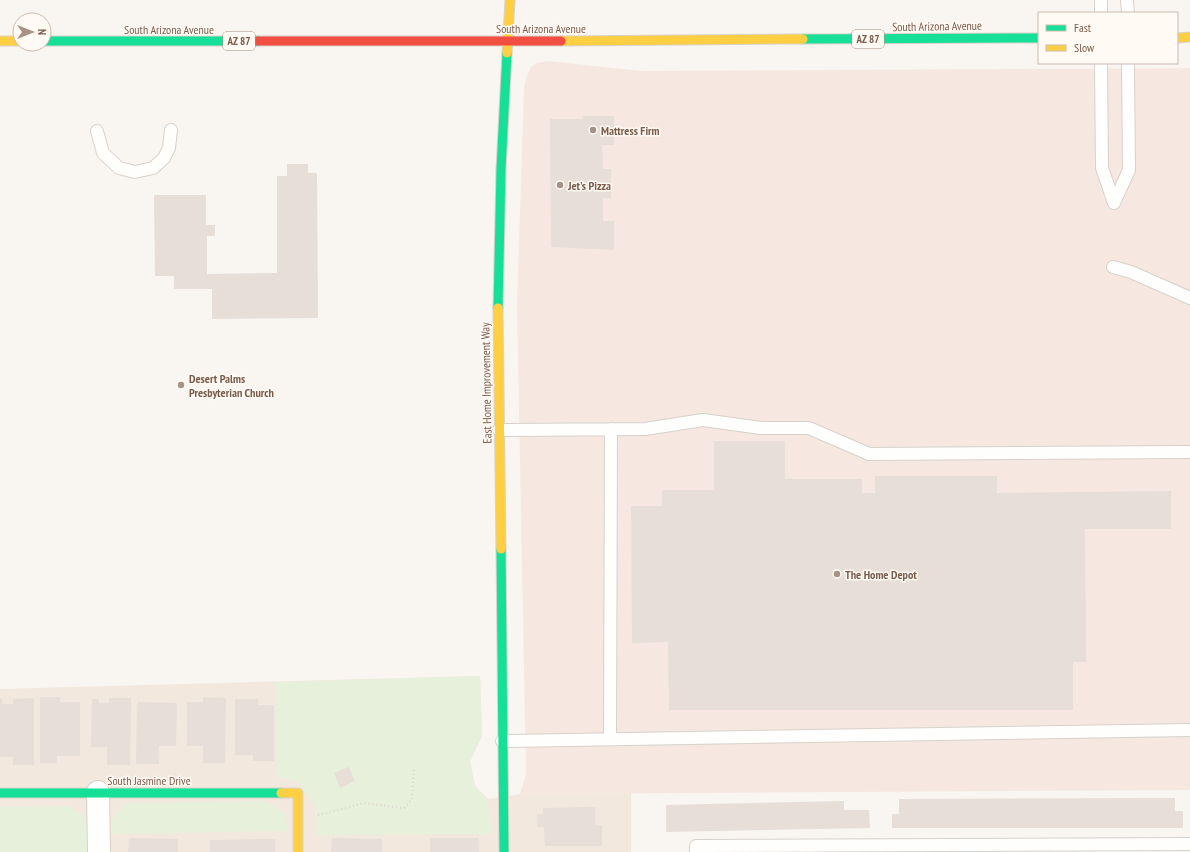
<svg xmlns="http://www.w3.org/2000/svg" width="1190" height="852" font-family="'PT Sans Narrow',sans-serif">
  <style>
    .residential { fill: #f2e8de }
    .commercial { fill: #f6e8e1 }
    .green { fill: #e7f0db }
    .building { fill: #e6ded7 }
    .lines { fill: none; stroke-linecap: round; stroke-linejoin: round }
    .lane-casing { stroke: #d7d1cb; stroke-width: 14 }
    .street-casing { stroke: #d7d1cb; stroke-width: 24 }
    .fast-casing { stroke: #d9d2cb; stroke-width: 11 }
    .slow-casing { stroke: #d9d2cb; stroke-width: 11 }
    .jam-casing { stroke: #d9d2cb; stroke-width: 11 }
    .path { stroke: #dcd5d0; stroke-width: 2.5; stroke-dasharray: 1 3; stroke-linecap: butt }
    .lane { stroke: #fefefd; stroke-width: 12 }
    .street { stroke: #fefefd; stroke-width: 22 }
    .fast { stroke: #16e098; stroke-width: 9 }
    .slow { stroke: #ffcf43; stroke-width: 9 }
    .jam { stroke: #f24e42; stroke-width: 9 }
    .poi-dot { fill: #a69286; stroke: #fffaf3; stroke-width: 1.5 }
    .labels { text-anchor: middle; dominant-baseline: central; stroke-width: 3; stroke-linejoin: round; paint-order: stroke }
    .shield { fill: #fffaf3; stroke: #a28b7f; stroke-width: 1 }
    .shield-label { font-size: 11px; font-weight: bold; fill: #7a5c4d }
    .street-label { font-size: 12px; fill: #7a5c4d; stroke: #fffaf3 }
    .poi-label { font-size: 12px; font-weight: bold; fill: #7a5c4d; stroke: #fffaf3; text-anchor: start }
  </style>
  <rect width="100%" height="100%" fill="#f9f5f0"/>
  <path class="residential" d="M480 676 482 736 470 761 475 786 488 799 520 794 631 793V852H0V689Z"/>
  <path class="commercial" d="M547 61 642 71 1190 68V790L520 794 526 775 517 304 524 89 527 75 531 67 537 63Z"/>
  <path class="green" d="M480 676 482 736 470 761 475 786 487 799 493 834 315 835V805L297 781 277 777 276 682Z
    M266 801 285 814 288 831 111 834V820L126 803Z
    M68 806 88 818V852H0V807Z"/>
  <path class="building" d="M583 116H614V145H602L603 169H611V198H603V221H614V250L551 247 550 119H583Z
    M287 164H308V173H317L318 318 212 319V289H174V276H155L154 195H206V225H215V236H207V274L277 273V176H287Z
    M714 441H785V479H862V493H875V476H997V493L1171 491V529H1085L1086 662H1073V710H669L668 642 632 643 631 506H662V490H714Z
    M40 697H60V702H80V756H57V763H40Z
    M203 697 226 698 225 763H203V746H187V702H203Z
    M34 698V765H13V757H0V699H2V704H13V699Z
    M109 698H131L130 765H107V747H91L92 699H99V703H109Z
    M235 699H258V705H274V761H253V755H235Z
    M137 702 177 703 176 746H159V764H136Z
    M349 767 355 781 340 788 334 773Z
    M1175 798V811H1183V828H892V814H899V799Z
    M844 801V810H869L870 828 666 832V805Z
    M595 807V825H602V846H545L544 827H537V814H543V808Z
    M129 838 178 839V852H128Z
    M332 838 382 839V852H331Z
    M430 838H479V852H430Z
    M275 839V852H210V840Z"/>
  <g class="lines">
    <g class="lane-casing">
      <path id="lane" d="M1101 0V13
        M1127 0 1128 13
        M1101 63 1102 168 1114 203
        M97 131 103 153 119 168 135 172 153 168 164 158 169 148 171 130
        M1114 203 1129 170 1128 63
        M1113 267 1131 272 1190 298
        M499 430 645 429 703 420 761 428H809L869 454 1190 452
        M610 739 611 429
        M502 741 1190 730
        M696 852V846L1190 844"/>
    </g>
    <g class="street-casing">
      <path id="street" d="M98 792 99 852"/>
    </g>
    <g class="fast-casing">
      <path id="fast" d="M803 39 1039 38
        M44 41H258
        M498 308 501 169 507 53
        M501 549 504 852
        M0 793H281"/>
    </g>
    <g class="slow-casing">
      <path id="slow" d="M1177 38 1190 37
        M0 41H20
        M561 41 803 39
        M507 53 510 0
        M498 308 501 549
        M281 793H298V852"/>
    </g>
    <g class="jam-casing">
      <path id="jam" d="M258 41H561"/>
    </g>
    <path class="path" d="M318 815 364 803 404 808 412 799 414 767"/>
    <use href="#lane" class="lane"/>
    <use href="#street" class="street"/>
    <use href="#fast" class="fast"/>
    <use href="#slow" class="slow"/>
    <use href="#jam" class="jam"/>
  </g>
  <g class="poi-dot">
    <circle cx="593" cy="130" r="4"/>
    <circle cx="560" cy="185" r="4"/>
    <circle cx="181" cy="385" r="4"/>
    <circle cx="837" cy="574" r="4"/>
  </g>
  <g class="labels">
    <g class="shield">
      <rect x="852" y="30" width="32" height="18" rx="3"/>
      <rect x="223" y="32" width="32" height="18" rx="3"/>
    </g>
    <g class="shield-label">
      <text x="868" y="39">AZ 87</text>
      <text x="239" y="41">AZ 87</text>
    </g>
    <g class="street-label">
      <text transform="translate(937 26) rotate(-1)">South Arizona Avenue</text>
      <text x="541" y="28">South Arizona Avenue</text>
      <text x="169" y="29">South Arizona Avenue</text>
      <text transform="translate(486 383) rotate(-91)">East Home Improvement Way</text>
      <text x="149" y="780">South Jasmine Drive</text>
    </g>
    <g class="poi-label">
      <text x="601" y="130">Mattress Firm</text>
      <text x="568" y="185">Jet's Pizza</text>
      <text x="189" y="378">Desert Palms<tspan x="189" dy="14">Presbyterian Church</tspan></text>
      <text x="845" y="574">The Home Depot</text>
    </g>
  </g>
  <rect x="1038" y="12" width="140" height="52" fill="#fffaf3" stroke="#cabbb1"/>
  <rect x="1046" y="25" width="20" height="6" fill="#16e098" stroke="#cabbb1"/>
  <text x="1074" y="32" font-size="12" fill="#7a5c4d">Fast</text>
  <rect x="1046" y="45" width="20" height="6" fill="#ffcf43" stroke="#cabbb1"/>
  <text x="1074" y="52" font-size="12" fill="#7a5c4d">Slow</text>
  <g transform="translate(32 32) rotate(90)"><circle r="19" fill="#fffaf3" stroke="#cabbb1"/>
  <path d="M0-3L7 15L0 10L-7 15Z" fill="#a69286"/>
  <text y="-6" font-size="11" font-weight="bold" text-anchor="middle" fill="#7a5c4d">N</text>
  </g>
</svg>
